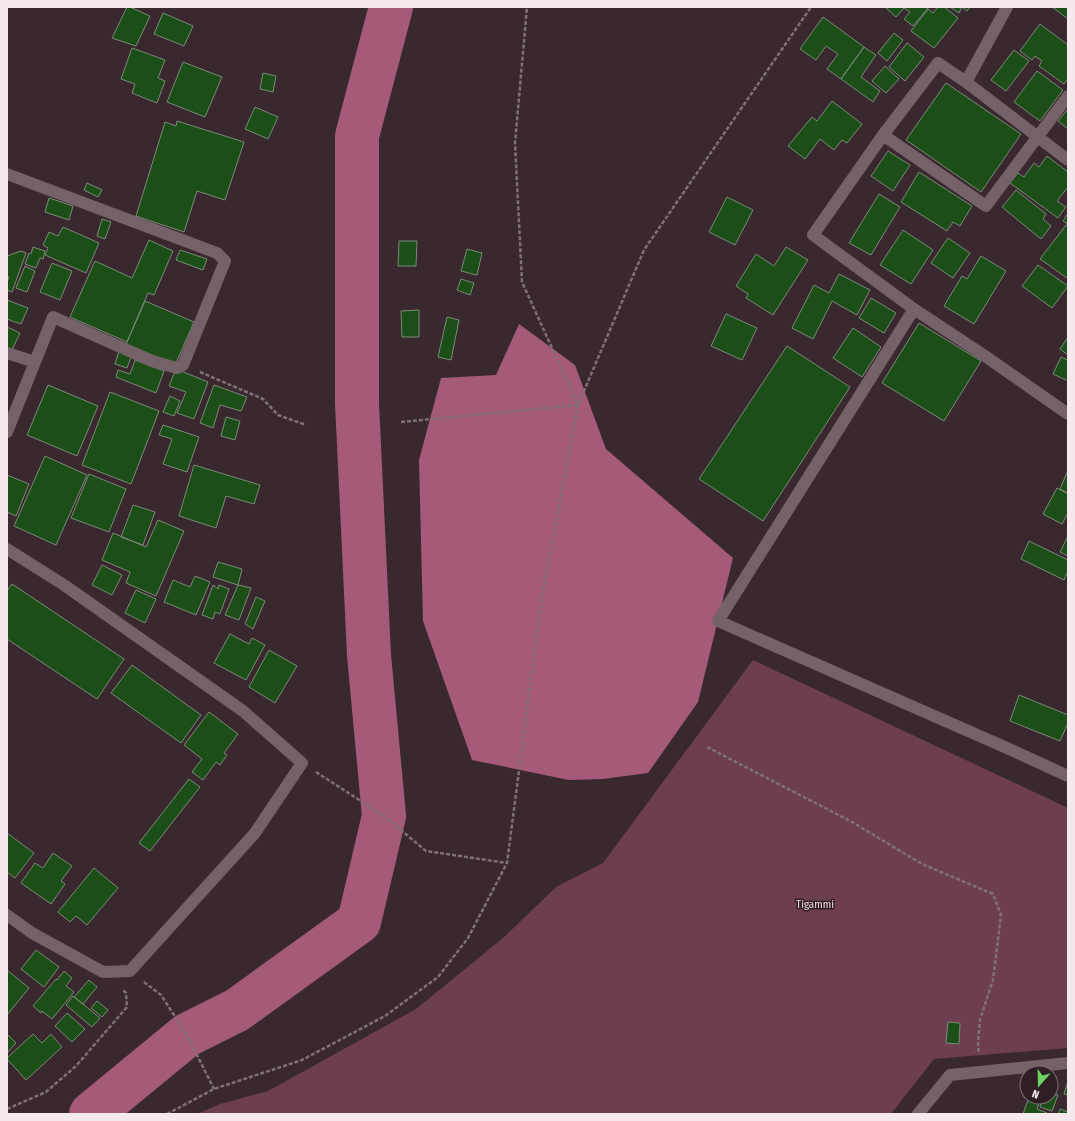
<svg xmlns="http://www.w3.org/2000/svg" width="1075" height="1121" font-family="'Fira Sans Condensed',sans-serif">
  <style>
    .green { fill: #6d3d50 }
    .water { fill: #a45a78 }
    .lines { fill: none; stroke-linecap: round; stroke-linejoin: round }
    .river { stroke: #a45a78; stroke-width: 44 }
    .building { fill: #1b4f17; stroke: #7c8a7a }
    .path { stroke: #807176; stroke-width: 2.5; stroke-dasharray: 4 2; stroke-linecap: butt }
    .minor { stroke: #756168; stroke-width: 12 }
    .labels { text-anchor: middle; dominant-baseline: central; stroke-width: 3; stroke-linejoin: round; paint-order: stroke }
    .park-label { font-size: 11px; fill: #f3dde4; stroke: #2f1e24 }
  </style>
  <rect width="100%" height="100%" fill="#39282e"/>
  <path class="green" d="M753 660 1068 808V1048L934 1059 891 1114H197L220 1104 268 1091 416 1009 503 938 556 887 603 863Z"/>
  <path class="water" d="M519 324 575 365 606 449 733 558 698 702 648 773 603 779 569 780 472 760 423 621 419 460 441 378 496 375Z"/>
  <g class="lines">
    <path class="river" d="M91 1114 187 1035 237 1010 359 922 384 816 369 655 357 403V136L391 7"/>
  </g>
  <path class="building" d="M127 7H130L150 16 136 46 112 38Z
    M887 7H929L913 26 904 19 910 12 904 8 896 17 886 8Z
    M938 7H944L958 18 934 48 911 31 928 9 933 13Z
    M950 7H970L967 11 962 7 959 13Z
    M1052 7H1068V19Z
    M163 13 193 26 184 46 154 34Z
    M823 17 864 47 841 79 827 69 838 54 826 46 816 60 800 49Z
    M1040 24 1068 45V78L1064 84 1039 66 1042 61 1035 56 1032 60 1020 51Z
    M894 33 903 40 887 61 878 53Z
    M907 43 924 57 905 81 889 67Z
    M864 47 876 55 861 77 880 91 873 102 841 79Z
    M132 48 165 60 158 78 165 81 157 103 132 93 135 84 121 79Z
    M1014 50 1029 61 1006 91 991 80Z
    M183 62 222 77 205 117 167 102Z
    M885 66 899 79 886 93 872 81Z
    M1037 71 1063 90 1040 121 1014 102Z
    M263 73 276 76 273 92 260 89Z
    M946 83 1021 134 981 192 906 140Z
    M832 101 862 124 847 143 842 140 834 150 820 139 805 159 788 146 812 117 817 121Z
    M255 107 278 117 268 139 245 129Z
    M1067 110 1068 111V129L1058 121Z
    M177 121 244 142 225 200 197 191 184 232 136 216 165 122 176 126Z
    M888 151 910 165 893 191 871 176Z
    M1047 156 1068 172V187L1057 201 1066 207 1058 218 1010 183 1018 173 1024 177 1034 163 1039 167Z
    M919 172 972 206 960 226 953 222 947 231 901 202Z
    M87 183 102 190 98 197 84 190Z
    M1016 190 1046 214 1043 219 1051 226 1041 239 1002 207Z
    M879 194 900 207 871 255 849 243Z
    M727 197 753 210 735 245 709 232Z
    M49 198 73 206 69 220 45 212Z
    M1068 213V224L1063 221Z
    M102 219 111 222 105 239 97 236Z
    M1066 225 1068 226V277L1067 278 1040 259Z
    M63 227 99 243 86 273 45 255 48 248 43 245 49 232 58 236Z
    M903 230 933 250 911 284 880 265Z
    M948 238 970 253 953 278 931 263Z
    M149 240 173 251 154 295 148 293 127 342 70 317 95 261 132 278Z
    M399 241H417L416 266H398Z
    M33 247 45 251 43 259 40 258 36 268 25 264 29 253 31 254Z
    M786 247 808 260 773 315 746 298 748 294 736 286 756 254 774 266Z
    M467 249 482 253 477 275 461 271Z
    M180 250 207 259 203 270 176 260Z
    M21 251 26 253 12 292 7 290V282L9 277 7 276V256Z
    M981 256 1006 271 974 324 944 306 962 276 967 279Z
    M52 263 72 271 60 300 40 292Z
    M1038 265 1068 286 1052 308 1022 286Z
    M25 266 35 271 27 292 16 288Z
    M839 274 870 290 857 315 832 301 813 339 792 328 814 285 829 293Z
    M461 279 474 283 470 295 457 290Z
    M871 298 896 313 884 333 859 318Z
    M7 300 28 308 21 324 7 319Z
    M145 301 194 322 175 365 126 344Z
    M419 310V337H402L401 311Z
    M726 314 757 328 742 360 711 346Z
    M447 317 459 320 451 360 438 357Z
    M919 323 981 361 944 421 882 383Z
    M7 327 20 333 12 350 7 347Z
    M853 328 881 347 862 377 833 358Z
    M1068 337V355L1060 349Z
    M787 346 850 387 763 521 699 479Z
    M119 351 132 355 127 368 115 364Z
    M1061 357 1068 360V381L1053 374Z
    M135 360 164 371 156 393 116 377 118 370 130 374Z
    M176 369 208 382 194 419 177 413 186 392 169 386Z
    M48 385 98 406 77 456 27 435Z
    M214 385 247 397 241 411 220 405 213 428 200 423Z
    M110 392 159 411 131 484 82 465Z
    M170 396 180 401 174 416 163 412Z
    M226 417 240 421 235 440 221 436Z
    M163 425 199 437 187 472 163 464 172 439 159 435Z
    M45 456 87 475 56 545 14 526Z
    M194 465 260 485 254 504 226 496 216 528 179 516Z
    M1068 470V493L1060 489Z
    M89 474 126 489 109 532 71 518Z
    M7 475 29 484 16 516 7 512Z
    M1057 488 1068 494V513L1062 524 1043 514Z
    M133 505 155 512 143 545 121 537Z
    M158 520 184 531 156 596 126 583 130 572 102 560 113 533 146 547Z
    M1068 536V556L1060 552Z
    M1029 541 1068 560V571L1064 580 1021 559Z
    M218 562 242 569 238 585 213 577Z
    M102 565 122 575 112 595 92 585Z
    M195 576 210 582 196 615 164 602 173 580 190 587Z
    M12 584 124 659 97 699 7 639V591Z
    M213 585 218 589 219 585 229 589 220 614 215 612 213 619 202 615Z
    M238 585 251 588 239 620 225 615Z
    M136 590 156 599 145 623 125 613Z
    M256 597 265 601 253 629 245 624Z
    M230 634 249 644 252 638 265 645 246 680 214 663Z
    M269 650 297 666 275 703 249 687Z
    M132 665 201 715 181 743 111 693Z
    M1019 695 1068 715V723L1060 741 1010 721Z
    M209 712 238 734 224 753 227 755 220 765 216 762 203 780 192 772 202 759 184 745Z
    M189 779 200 787 150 851 139 843Z
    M7 833 34 853 15 878 7 872Z
    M53 853 72 866 61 881 65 884 51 904 21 883 35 863 43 868Z
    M94 868 118 888 87 925 76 916 70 922 58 912Z
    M36 950 59 967 44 987 21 969Z
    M7 970 29 988 7 1015Z
    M64 971 72 978 66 986 74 992 52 1019 42 1011 41 1013 33 1006 56 979 57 980Z
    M89 980 97 987 83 1004 74 997Z
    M73 996 100 1018 92 1027 66 1005Z
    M97 1001 108 1010 102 1017 91 1008Z
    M67 1013 85 1029 72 1042 55 1026Z
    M948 1022 960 1023 959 1044 946 1043Z
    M7 1034 16 1043 7 1053Z
    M33 1034 42 1043 51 1034 62 1047 26 1080 7 1059V1058Z
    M1068 1081V1095L1064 1094Z
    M1051 1093 1058 1095 1052 1111 1040 1107 1043 1097H1051Z
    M1029 1097H1041L1037 1109 1047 1113V1114H1023Z
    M1060 1109 1068 1112V1114H1058Z"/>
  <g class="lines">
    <path class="path" d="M200 372 263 399 278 415 306 425
      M401 422 578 405 644 250 811 7
      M707 747 852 822 922 864 993 894 1001 915 993 980 980 1020 978 1043 979 1054
      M316 772 384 816 426 851 507 863
      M144 982 161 995 187 1035 214 1089
      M7 1109 46 1092 76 1066 127 1007 126 993 123 990
      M167 1114 214 1089 302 1060 385 1016 438 977 468 938 507 863 541 602 578 405 522 282 515 143 527 7"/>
    <path class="minor" d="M966 82 1007 7
      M883 135 986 206 1068 96
      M1068 160 966 82 938 63 883 135 813 235 914 309 985 356 1068 414
      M7 174 217 253 225 261 183 365 177 368 152 361 53 317 7 432
      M914 309 718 621 1007 748 1068 776
      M7 353 35 362
      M7 549 64 585 243 711 302 763 255 833 130 971 103 972 32 933 7 915
      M918 1114 950 1075 1068 1063"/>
  </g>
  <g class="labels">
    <g class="park-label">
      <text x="815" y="904">Tigammi</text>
    </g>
  </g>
  <rect width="1075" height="1121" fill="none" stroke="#f5e9ed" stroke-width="16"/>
  <g transform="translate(1039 1085) rotate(200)"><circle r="19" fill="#2f1e24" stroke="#7e6f74"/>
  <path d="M0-3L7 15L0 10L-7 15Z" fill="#6bd362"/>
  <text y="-6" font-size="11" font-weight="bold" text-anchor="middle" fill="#f5e9ed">N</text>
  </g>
</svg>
